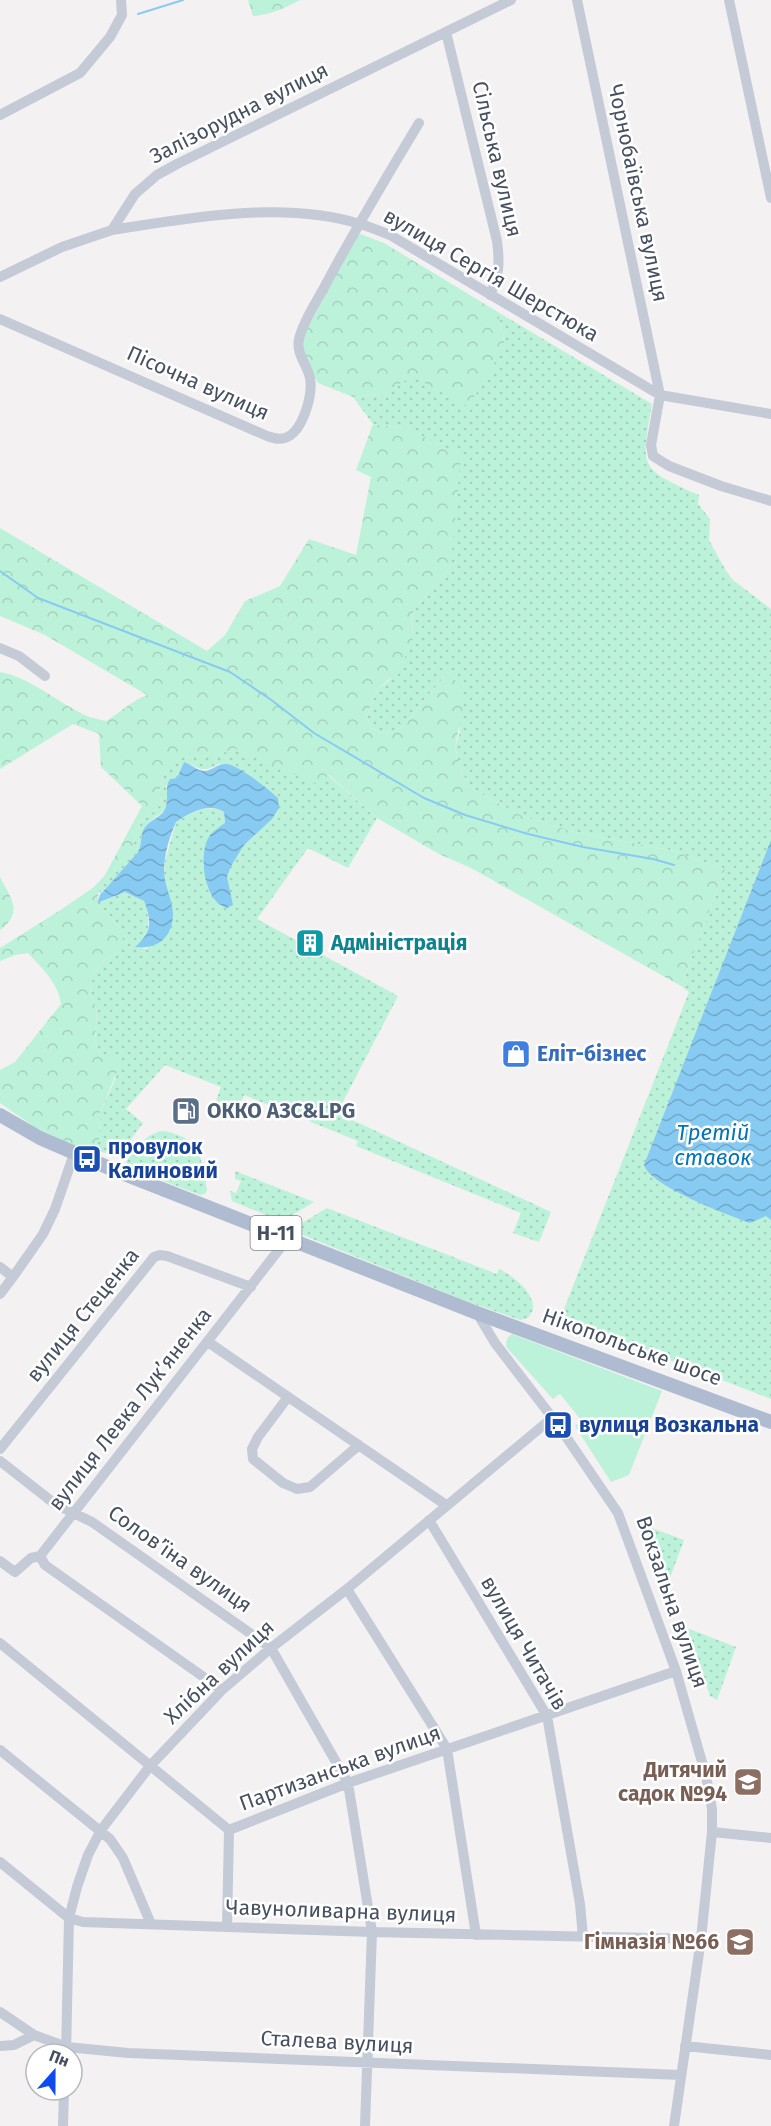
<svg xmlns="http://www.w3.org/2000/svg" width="771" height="2126" font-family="'Fira Sans',sans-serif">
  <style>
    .grass { fill: url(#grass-dots) }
    .forest { fill: url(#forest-crowns) }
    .park { fill: #bdf2da }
    .water { fill: url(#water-waves) }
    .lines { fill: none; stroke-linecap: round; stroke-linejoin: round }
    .stream { stroke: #88cbf2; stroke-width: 2 }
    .minor { stroke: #c4cad6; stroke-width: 10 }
    .major { stroke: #afbbd1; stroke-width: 14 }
    .labels { text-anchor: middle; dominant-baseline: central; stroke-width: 5; stroke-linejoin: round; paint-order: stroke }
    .shield { fill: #fff; stroke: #7e8490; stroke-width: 1.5 }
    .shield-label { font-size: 20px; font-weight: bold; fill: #475060 }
    .street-label { font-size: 21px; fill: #475060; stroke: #fff }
    .culture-label { font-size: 21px; font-weight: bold; fill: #0d838f; stroke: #fff; text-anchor: start }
    .shop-label { font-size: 21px; font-weight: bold; fill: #366cbe; stroke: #fff; text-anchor: start }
    .service-label { font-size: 21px; font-weight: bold; fill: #4e5e75; stroke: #fff; text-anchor: start }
    .transit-label { font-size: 21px; font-weight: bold; fill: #164399; stroke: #fff; text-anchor: start }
    .education-label { font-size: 21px; font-weight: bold; fill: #785e54; stroke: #fff; text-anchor: end }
    .water-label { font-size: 22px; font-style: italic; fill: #0374b6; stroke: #fff }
  </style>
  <defs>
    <pattern id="grass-dots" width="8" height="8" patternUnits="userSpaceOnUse" patternTransform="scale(1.5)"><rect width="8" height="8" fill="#bdf2da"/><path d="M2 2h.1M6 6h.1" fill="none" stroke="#a4d1be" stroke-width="1.8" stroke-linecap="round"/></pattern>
    <pattern id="forest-crowns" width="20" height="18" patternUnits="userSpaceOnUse" patternTransform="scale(1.5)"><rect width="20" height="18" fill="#bdf2da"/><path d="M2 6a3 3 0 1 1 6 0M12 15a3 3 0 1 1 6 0" fill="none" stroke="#a4d1be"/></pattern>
    <pattern id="water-waves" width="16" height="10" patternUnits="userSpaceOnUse" patternTransform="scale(1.5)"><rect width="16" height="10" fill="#88cbf2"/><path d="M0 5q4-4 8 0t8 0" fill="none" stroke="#71a7c7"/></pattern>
  </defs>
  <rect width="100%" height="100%" fill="#f3f1f1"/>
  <path class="grass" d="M498 312 652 404C641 469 638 468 699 495L698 504 710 519 709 540 726 571 733 580 771 609V1399L565 1320 564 1309 689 992 681 986 725 869 670 850 574 832 522 816 474 790 461 772 455 747 460 732 449 672 429 694 403 727 384 734 371 728 367 717 370 706 378 689 390 680 412 637 413 610 451 566 408 429 373 424 353 397 386 393 412 376 505 346Z
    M233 748 317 783 328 775 377 818 348 868 308 848 257 919 398 996 337 1113 551 1212 539 1242 513 1233 521 1213 356 1146 358 1141 244 1095 238 1110 216 1101 221 1087 165 1065 126 1109 143 1123 118 1156 98 1151 90 1153 99 1141 100 1113 116 1077 101 1055 95 1041 97 1009 90 994 93 976 103 961 118 953 121 929 97 903 125 892 144 901C151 920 151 933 136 947L147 949 170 899 164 874 165 861 176 822C189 813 209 803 224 812L225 823 203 863 208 888 232 905C230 896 226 885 227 876 231 852 254 833 272 819 257 781 261 776 219 764 200 774 201 768 184 762L177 778 166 786C172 819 155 811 144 829 140 836 142 844 138 852L100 895 99 890 133 846 141 820 155 811 161 803C157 777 164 772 180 753 205 752 207 763 233 748Z
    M164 1131C203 1139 200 1156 207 1189L205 1194 200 1195 127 1167 126 1162C137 1148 145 1133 164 1131Z
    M235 1171 314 1202 286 1219 278 1220 232 1201 230 1191 236 1193 241 1181 235 1179Z
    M327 1208 497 1274 499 1269C512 1275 535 1293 533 1309 532 1312 530 1315 528 1318L520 1320 466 1301 295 1232 294 1230 297 1226Z
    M644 1525 684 1540 670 1578 667 1579 662 1576Z
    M687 1628 736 1647 717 1700 710 1696Z"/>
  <path class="forest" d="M248 0H300C286 8 269 15 253 16Z
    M358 233 384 243 498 312 505 346 468 407 412 376 386 393 353 397 318 383 304 357 303 337Z
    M373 424 408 429 461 455 451 566 413 610 412 637 401 669 378 689 370 706 367 717 371 728 384 734 403 727 429 694 449 672 461 688 464 703 455 747 461 772 474 790 522 816 574 832 670 850 725 869 681 986 471 868 439 854 377 818 329 775 317 784 233 748C207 763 205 752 180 754 164 772 157 777 161 803L155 811 141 820 133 846 99 890 97 903 121 929 124 946 118 953 103 961 93 976 90 994 97 1009 95 1041 101 1055 112 1054 120 1064 100 1113 99 1141 90 1153 36 1128 0 1103V1070L15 1062 61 1004C59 984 41 967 28 953L15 955 0 961V948L62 909 94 887 105 875 142 806 101 767 99 734 73 724 0 769V672C28 677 54 699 79 712 87 717 97 719 106 721 120 713 131 701 147 695L45 635 0 616V528L207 651 225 635 245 601 280 586 309 539 356 555 371 477 356 470Z
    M0 877C11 899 24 912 0 930Z"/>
  <path class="park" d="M512 1334 662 1391 629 1475 611 1482 575 1426 581 1420 560 1394 553 1399 507 1348 506 1343 508 1337Z"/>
  <path class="water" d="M184 762C191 764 197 771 205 771 213 770 218 763 227 764 238 765 270 790 278 798L279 808 272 819 244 845 231 866 227 877 233 905 227 908C222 906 218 904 215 900 203 885 199 852 210 835 214 831 220 826 225 823L224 812C209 802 189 813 176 822 169 838 164 855 164 872 165 886 172 899 173 913 173 937 158 950 135 947 152 932 152 922 144 901L125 892 97 903 100 895 138 852C143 843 139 833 146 826 153 818 163 817 166 806 169 796 164 788 170 779L177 778Z
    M771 840V1220L766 1216 750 1223C728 1215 650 1186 644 1165Z"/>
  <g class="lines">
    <path class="stream" d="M138 14 183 0
      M0 571 38 598 230 672 270 699 314 733 424 798 465 815 528 834 583 847 653 859 674 865"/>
    <path class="minor" d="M577 0 660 395 651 445 653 456 669 466 721 486 771 501
      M729 0 771 198
      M446 32 497 241C500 262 499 277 490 295
      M0 115 80 73 110 37 122 15 121 0
      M112 230C188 218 284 200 360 224 370 227 380 231 390 235L660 395 771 414
      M0 277 62 247 112 230 135 194 157 175 177 164 511 0
      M0 319 267 436C273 438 279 440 285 438 303 432 313 395 310 378 307 364 296 354 299 339 304 319 318 300 327 282 356 228 387 176 419 123
      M0 648 19 656 45 676
      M0 1267 13 1277 43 1234 55 1209 74 1154
      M0 1294 13 1277
      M477 1313 495 1343 558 1425 618 1513 676 1671 706 1776 712 1809V1832L701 1939 674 2126
      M208 1342 446 1505
      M288 1397 258 1437 252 1449 253 1459 283 1483 297 1489 310 1487 359 1445
      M0 1449 154 1257 160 1255 167 1256 251 1287
      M0 1461 55 1504 92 1522 271 1648 348 1783 372 1932 365 2126
      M429 1520 547 1716 580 1904 583 1937
      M40 1556 288 1238
      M0 1561 15 1572 31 1558 40 1556 45 1565 222 1690
      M347 1589 447 1749 476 1935
      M0 1643 229 1830 348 1783 676 1671
      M0 1750 110 1839 123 1858 151 1924
      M712 1832 771 1838
      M0 1862 69 1918 83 1922 372 1932 701 1939
      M227 1927 229 1830
      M0 2012 34 2035 67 2047 128 2053 681 2075
      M0 2046 14 2045 34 2035
      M685 2046 771 2055
      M66 2054 69 1918 77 1887 88 1855 101 1830 150 1766 222 1690 271 1648 347 1589 552 1418
      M63 2126 64 2090"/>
    <path class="major" d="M0 1115 40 1138 114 1170 477 1313 771 1422"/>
  </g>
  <defs>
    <g id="building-square" transform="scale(1.5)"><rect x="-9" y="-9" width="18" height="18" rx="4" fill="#0f9aa8" stroke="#fff"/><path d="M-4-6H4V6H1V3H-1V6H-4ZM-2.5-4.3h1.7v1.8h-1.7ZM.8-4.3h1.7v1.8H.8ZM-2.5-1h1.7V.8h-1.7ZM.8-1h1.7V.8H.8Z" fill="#fff"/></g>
    <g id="shop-square" transform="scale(1.5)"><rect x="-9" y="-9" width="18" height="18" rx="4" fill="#3f7fe0" stroke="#fff"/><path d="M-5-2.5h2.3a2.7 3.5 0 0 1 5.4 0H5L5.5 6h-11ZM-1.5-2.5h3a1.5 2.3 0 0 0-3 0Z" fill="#fff"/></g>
    <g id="fuel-square" transform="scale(1.5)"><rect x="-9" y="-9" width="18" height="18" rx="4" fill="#5c6f8a" stroke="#fff"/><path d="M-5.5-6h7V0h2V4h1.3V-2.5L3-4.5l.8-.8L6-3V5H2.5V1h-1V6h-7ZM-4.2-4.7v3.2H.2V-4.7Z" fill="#fff"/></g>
    <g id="bus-square" transform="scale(1.5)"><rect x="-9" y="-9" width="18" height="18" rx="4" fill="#1a4fb4" stroke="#fff"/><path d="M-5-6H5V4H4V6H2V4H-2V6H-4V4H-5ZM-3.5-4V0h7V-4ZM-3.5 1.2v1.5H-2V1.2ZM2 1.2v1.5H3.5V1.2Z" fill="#fff"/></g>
    <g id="school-square" transform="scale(1.5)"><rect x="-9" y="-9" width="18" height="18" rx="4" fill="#8d6e63" stroke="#fff"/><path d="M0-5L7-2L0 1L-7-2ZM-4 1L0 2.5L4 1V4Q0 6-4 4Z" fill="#fff"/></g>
  </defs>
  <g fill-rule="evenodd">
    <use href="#building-square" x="310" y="943"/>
    <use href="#shop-square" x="516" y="1054"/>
    <use href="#fuel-square" x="186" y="1111"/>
    <use href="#bus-square" x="87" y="1159"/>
    <use href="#bus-square" x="558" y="1425"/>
    <use href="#school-square" x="748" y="1782"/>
    <use href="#school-square" x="740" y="1942"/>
  </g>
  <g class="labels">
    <rect class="shield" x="250.5" y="1216" width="51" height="34" rx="4.5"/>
    <g class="shield-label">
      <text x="276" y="1233">Н-11</text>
    </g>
    <g class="street-label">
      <text transform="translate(239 113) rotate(-27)">Залізорудна вулиця</text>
      <text transform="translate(497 159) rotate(77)">Сільська вулиця</text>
      <text transform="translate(638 193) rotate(78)">Чорнобаївська вулиця</text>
      <text transform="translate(491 275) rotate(30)">вулиця Сергія Шерстюка</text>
      <text transform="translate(198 383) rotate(24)">Пісочна вулиця</text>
      <text transform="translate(83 1315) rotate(-51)">вулиця Стеценка</text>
      <text transform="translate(632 1347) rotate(20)">Нікопольське шосе</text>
      <text transform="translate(130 1409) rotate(-52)">вулиця Левка Лукʼяненка</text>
      <text transform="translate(180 1559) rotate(35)">Соловʼїна вулиця</text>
      <text transform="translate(672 1602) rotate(71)">Вокзальна вулиця</text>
      <text transform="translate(524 1643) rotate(60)">вулиця Читачів</text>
      <text transform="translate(219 1672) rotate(-43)">Хлібна вулиця</text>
      <text transform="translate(340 1768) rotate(-20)">Партизанська вулиця</text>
      <text transform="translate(341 1911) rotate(2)">Чавуноливарна вулиця</text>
      <text transform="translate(337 2042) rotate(3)">Сталева вулиця</text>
    </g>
    <g class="culture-label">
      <text x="331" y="943">Адміністрація</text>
    </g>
    <g class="shop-label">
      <text x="537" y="1054">Еліт-бізнес</text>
    </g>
    <g class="service-label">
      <text x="207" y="1111">ОККО АЗС&amp;LPG</text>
    </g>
    <g class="transit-label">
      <text x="108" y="1147">провулок<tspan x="108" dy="24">Калиновий</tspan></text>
      <text x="579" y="1425">вулиця Возкальна</text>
    </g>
    <g class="education-label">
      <text x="727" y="1770">Дитячий<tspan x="727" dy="24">садок №94</tspan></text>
      <text x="719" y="1942">Гімназія №66</text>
    </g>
    <g class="water-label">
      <text x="713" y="1132">Третій<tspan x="713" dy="25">ставок</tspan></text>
    </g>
  </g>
  <g transform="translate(54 2072) rotate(21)"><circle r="28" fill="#ffffff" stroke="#b5b9bf" stroke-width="1.5"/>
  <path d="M0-4.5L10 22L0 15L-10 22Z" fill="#0e4cf0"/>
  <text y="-9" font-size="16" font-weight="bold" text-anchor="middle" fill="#475060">Пн</text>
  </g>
</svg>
